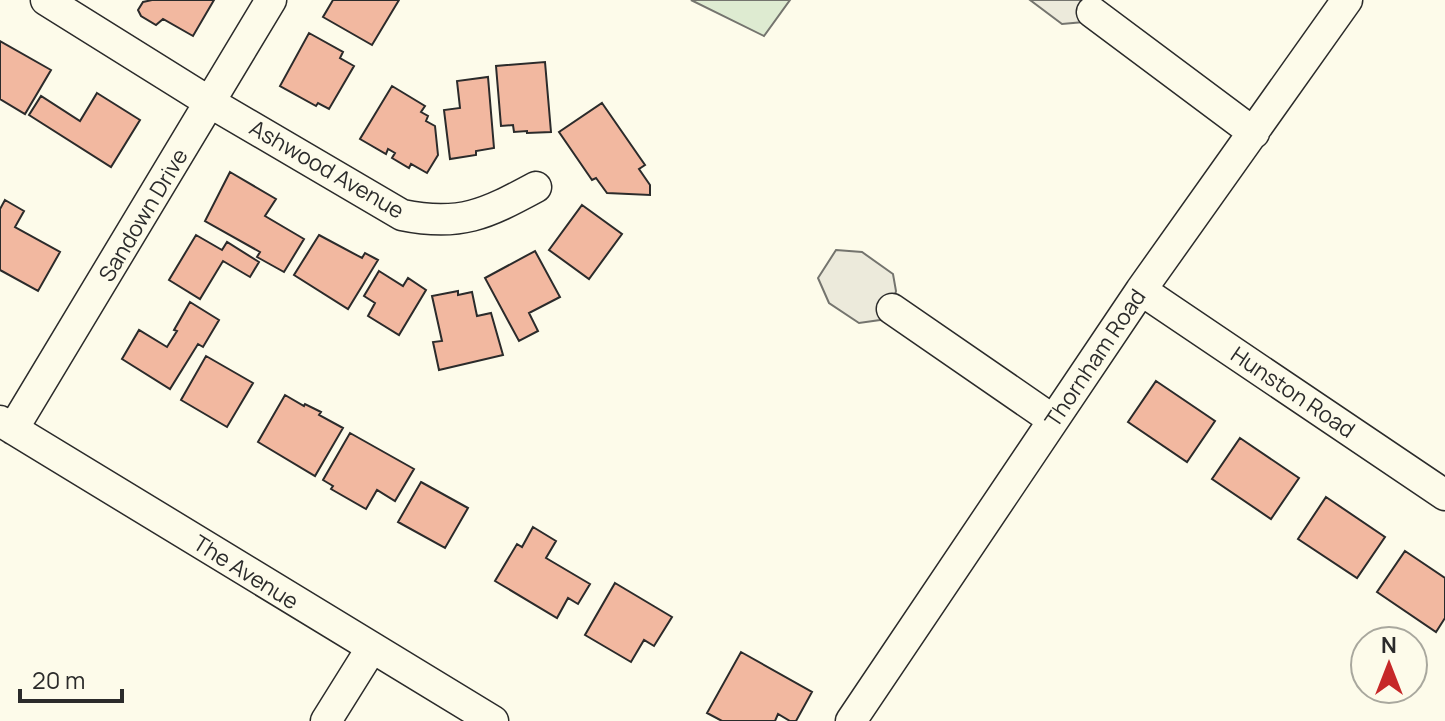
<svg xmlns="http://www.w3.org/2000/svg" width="1445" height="721" font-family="Manrope,sans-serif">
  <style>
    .green { fill: #deebd1; stroke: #74746e; stroke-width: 2 }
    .parking { fill: #eceadb; stroke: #74746e; stroke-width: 2 }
    .building { fill: #f2b8a0; stroke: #2b2b2b; stroke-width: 2 }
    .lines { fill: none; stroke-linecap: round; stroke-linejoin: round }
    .street-casing { stroke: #2b2b2b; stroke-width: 33 }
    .street { stroke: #fdfbea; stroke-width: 30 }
    .labels { text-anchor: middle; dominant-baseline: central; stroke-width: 6; stroke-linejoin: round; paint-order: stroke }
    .street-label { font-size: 22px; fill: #2b2b2b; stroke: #fdfbea }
  </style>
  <rect width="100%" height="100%" fill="#fdfbea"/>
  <path class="green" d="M691 0H790L764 36Z"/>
  <path class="parking" d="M1030 0H1098L1084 22 1062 24Z
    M836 250 862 252 893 274 896 291 892 309 880 320 859 323 829 303 818 278Z"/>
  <path class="building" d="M152 0H214L193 36 163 19 156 25 141 16 138 10 143 2Z
    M333 0H399L372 45 323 17Z
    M309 33 343 52 340 58 354 66 329 109 318 103 316 106 280 86Z
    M0 41 51 70 25 114 0 99Z
    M545 62 551 132 527 133V131L514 132 513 125 501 126 496 66Z
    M488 77 494 148 476 151V155L450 159 444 110 460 108 457 81Z
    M392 86 425 106 421 112 428 116 426 121 435 126 438 155 427 173 411 164 409 168 392 158 395 153 388 149 386 154 360 139Z
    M97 93 140 120 111 167 29 115 41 96 80 121Z
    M602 103 645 165 639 169 650 185V195L607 193 596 178 592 180 559 132Z
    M230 172 276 199 265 216 304 239 284 272 257 257 260 252 205 221Z
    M5 200 24 211 15 227 60 252 38 291 0 270V209Z
    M582 205 622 234 589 279 549 250Z
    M196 235 222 250 227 242 259 262 250 277 223 261 200 299 169 280Z
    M319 235 362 258 365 253 378 260 348 309 294 275Z
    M535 251 560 297 529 313 538 331 519 341 485 278Z
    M379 271 403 286 408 278 426 290 399 335 368 316 375 303 364 296Z
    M458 291V295L472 292 477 316 491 313 503 355 439 370 433 342 442 341 432 296Z
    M190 302 219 320 203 347 198 344 170 389 122 359 139 330 167 347 177 331 174 330Z
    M206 356 253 383 227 427 181 400Z
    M1156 381 1215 421 1187 462 1128 422Z
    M285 395 304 406 305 404 321 412 319 415 343 428 315 476 258 442Z
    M350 433 414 469 395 501 377 490 366 509 331 489 333 486 323 480Z
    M1240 438 1299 478 1271 519 1212 479Z
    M421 482 468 508 445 548 398 522Z
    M1326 497 1385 537 1357 578 1298 539Z
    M533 527 556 541 546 558 590 584 578 604 568 598 557 618 495 581 517 544 522 547Z
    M1405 551 1445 578V618L1436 632 1377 592Z
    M615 583 672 617 654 646 644 640 631 662 585 635Z
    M741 652 812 692 796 721H790L778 714 775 721H722L707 713Z"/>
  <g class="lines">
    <g class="street-casing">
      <path id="street" d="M46 0 211 103 402 215C460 227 486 214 536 187
        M1092 12 1254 133
        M1141 290 1445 495
        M892 309 1053 420
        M0 421 493 721
        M13 429 271 0
        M326 721 371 649
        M851 721 1141 290 1347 0"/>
    </g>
    <use href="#street" class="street"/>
  </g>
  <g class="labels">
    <g class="street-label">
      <text transform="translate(327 169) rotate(30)">Ashwood Avenue</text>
      <text transform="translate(143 215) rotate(-59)">Sandown Drive</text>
      <text transform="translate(1095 358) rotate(-56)">Thornham Road</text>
      <text transform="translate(1293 392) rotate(34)">Hunston Road</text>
      <text transform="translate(246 572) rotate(32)">The Avenue</text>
    </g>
  </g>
  <g transform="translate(1389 665)"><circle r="38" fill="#fdfbea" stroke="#a9a89e" stroke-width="2"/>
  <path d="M0-6L14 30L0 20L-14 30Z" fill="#c62828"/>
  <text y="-12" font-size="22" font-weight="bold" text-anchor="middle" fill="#2b2b2b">N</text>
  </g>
  <path d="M20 689v12h102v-12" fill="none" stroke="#2b2b2b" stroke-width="4"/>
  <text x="32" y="689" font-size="24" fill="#2b2b2b" stroke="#fdfbea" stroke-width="6" paint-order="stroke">20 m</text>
</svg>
